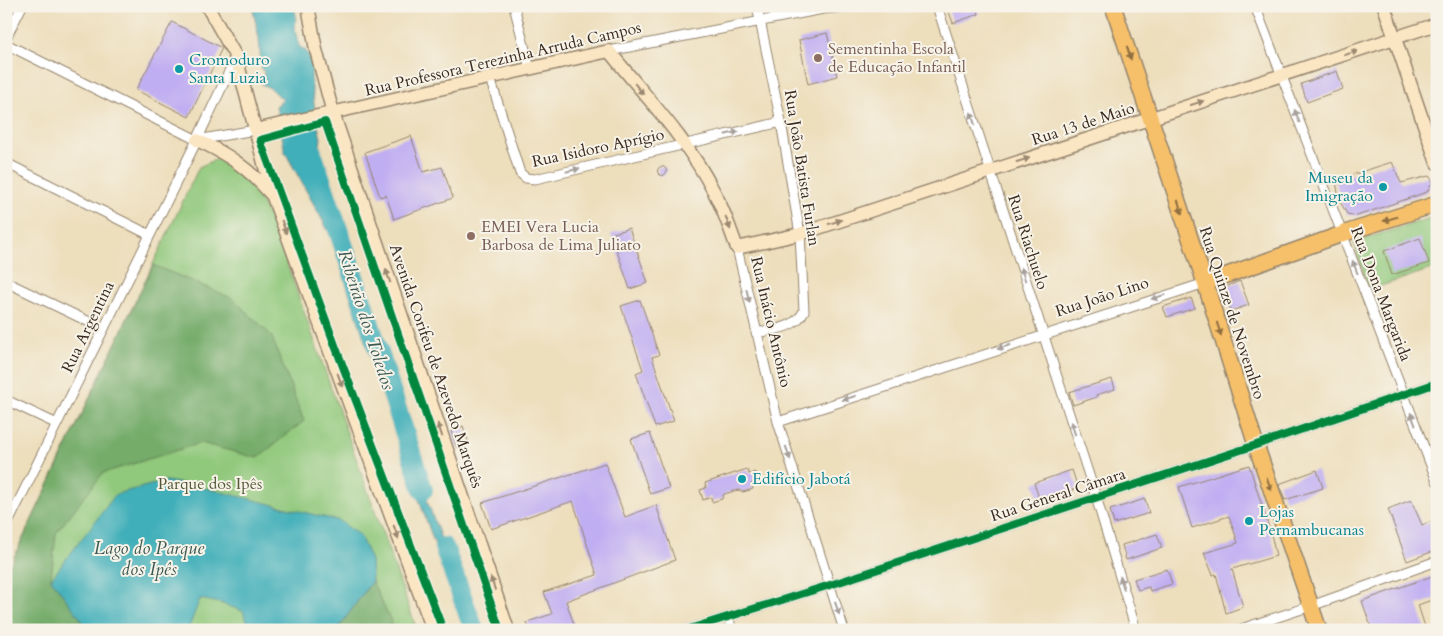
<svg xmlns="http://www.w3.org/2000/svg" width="1443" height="636" font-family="Cardo,serif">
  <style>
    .green { fill: #90c87b; stroke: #66794c }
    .forest { fill: #74ac6b; stroke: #586b44 }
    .water { fill: #3fafb9; stroke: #3d6c6c }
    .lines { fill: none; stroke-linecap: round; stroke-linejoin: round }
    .river { stroke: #3fafb9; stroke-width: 20 }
    .building { fill: #c0aef2 }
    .street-casing { stroke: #94846d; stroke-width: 11 }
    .secondary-casing { stroke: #94846d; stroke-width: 15 }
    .primary-casing { stroke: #94846d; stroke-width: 18 }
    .street { stroke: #fff; stroke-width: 9 }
    .secondary { stroke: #fbe6c4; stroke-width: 12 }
    .primary { stroke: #f6c06b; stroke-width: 15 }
    .cycleway-casing { stroke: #f7f3e8; stroke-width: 11 }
    .cycleway { stroke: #00873e; stroke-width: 8 }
    .oneway { fill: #8f6e41 }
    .oneway2 { fill: #9b8871 }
    .oneway3 { fill: #a79f9a }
    .education-dot { fill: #8d6e63; stroke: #f7f3e8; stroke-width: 2 }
    .culture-dot { fill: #0f9aa8; stroke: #f7f3e8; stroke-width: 2 }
    .labels { text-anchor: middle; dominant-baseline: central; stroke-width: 4; stroke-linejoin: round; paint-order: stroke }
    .education-label { font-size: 16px; fill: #785e54; stroke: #f7f3e8; text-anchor: start }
    .street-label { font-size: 16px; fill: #3b2a1e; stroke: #f7f3e8 }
    .culture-label { font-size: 16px; fill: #0d838f; stroke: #f7f3e8; text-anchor: start }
    .park-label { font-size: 16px; fill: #54593a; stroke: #f7f3e8 }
    .water-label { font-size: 18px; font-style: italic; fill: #3c5954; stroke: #f7f3e8 }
  </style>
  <rect width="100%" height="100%" fill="#f7f3e8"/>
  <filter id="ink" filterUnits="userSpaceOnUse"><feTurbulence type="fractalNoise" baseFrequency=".02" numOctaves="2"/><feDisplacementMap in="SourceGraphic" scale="10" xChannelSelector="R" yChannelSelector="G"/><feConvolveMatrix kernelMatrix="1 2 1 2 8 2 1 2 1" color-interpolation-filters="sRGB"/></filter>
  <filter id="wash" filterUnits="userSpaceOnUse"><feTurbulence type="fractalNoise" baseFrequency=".0096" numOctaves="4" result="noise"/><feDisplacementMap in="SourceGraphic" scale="20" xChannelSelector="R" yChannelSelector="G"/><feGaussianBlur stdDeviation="1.12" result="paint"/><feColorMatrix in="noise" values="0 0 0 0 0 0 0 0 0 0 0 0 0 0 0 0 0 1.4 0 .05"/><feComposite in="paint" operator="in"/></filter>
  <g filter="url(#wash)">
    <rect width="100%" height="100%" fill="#eddebc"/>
    <path class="green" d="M216 159 232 164 254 188 273 224 417 630H6V574L199 167Z
      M1437 216V267L1369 290 1354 242Z"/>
    <path class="forest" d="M153 265 232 298 271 335 304 421 257 458 201 443 103 473 56 533 51 579 89 630H6V574Z
      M372 581 395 630H337L338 629Z"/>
    <path class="water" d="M252 6H294L296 15 295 30 299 46 306 51 312 61 311 81 316 118 321 138 317 170 366 312 415 467 474 630H465L394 429 330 234 285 152 276 106 283 100C274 92 273 88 262 85L264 73 261 67 259 38Z
      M166 481 197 486 340 521 360 536 371 560 372 581 337 630H255L249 627 243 611 220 603 200 599 188 630H89L51 579 116 494Z"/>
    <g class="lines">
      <path class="river" d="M309 144 366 312 423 490
        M444 547 474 630"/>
    </g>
    <g id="blocks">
      <path class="building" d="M958 6H976L979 14 953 23 948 9Z
        M172 22 222 48 189 117 136 90Z
        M827 33 837 76 808 84 799 40Z
        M1337 71 1343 89 1307 102 1301 84Z
        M411 136 423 172 442 167 453 198 394 219 386 195 380 197 365 152Z
        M1392 162 1401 183 1429 176 1433 181 1427 192 1357 216 1347 214 1339 200 1336 180Z
        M657.5 171a4.5 4.5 0 1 1 9 0a4.5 4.5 0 1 1-9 0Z
        M629 228 648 283 630 289 611 234Z
        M1420 238 1429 263 1392 275 1384 251Z
        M1240 281 1249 305 1231 311 1223 288Z
        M1191 298 1195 308 1167 317 1163 307Z
        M640 300 659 355 652 357 674 421 655 427 636 373 643 370 621 306Z
        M1112 379 1115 389 1096 395 1097 397 1073 405 1069 392Z
        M463 426 469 444 457 448 451 431Z
        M650 433 669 488 650 494 631 439Z
        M605 463 625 517 656 505 675 560 566 601 576 630H529L527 622 552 614 544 592 597 575 573 501 491 529 482 503Z
        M1249 465 1271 534 1276 556 1232 569 1243 607 1226 613 1216 574 1213 575 1204 553 1238 543 1229 516 1192 528 1179 487Z
        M747 469 749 474 755 472 759 482 751 484 753 489 743 492 739 490 731 492 724 494 722 499 712 502 711 497 703 500 700 490 706 488 705 483Z
        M1072 470 1078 488 1040 501 1034 483Z
        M1317 470 1323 488 1285 500 1279 484Z
        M1145 499 1149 513 1114 524 1110 510Z
        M1411 500 1422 525 1437 519V550L1407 561 1388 509Z
        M1157 534 1162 548 1126 560 1122 545Z
        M1167 569 1172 584 1150 591 1149 587 1138 590 1134 579Z
        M1432 576 1437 590V598L1418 605 1426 630H1372L1362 601Z"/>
    </g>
  </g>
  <g filter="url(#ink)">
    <use href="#blocks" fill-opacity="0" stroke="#94846d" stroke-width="1"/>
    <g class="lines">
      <g class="street-casing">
        <path id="street" d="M514 6 530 69
          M937 6 1096 497 1136 630
          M1255 6 1437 481
          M6 38 22 6
          M6 44 197 140
          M609 51 823 9 857 6
          M490 78 520 173 526 178 535 179 781 122
          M197 140 255 130
          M6 163 150 235
          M737 248 778 422 844 630
          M6 282 104 329
          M756 333C774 329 795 329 804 311L800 234 781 122 757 6
          M6 400 57 424
          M778 422 1205 283
          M6 527 197 140 236 57
          M728 617 732 630
          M686 630 830 585 1256 445 1437 383
          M1238 630 1311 606 1437 561"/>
      </g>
      <g class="secondary-casing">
        <path id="secondary" d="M207 6 236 57 273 197 433 630
          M308 6 316 50 333 113 508 630
          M1384 6 1437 163
          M255 130 609 51C645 96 688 140 714 192 724 210 730 229 737 248L800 234 1437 24
          M197 140C228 154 248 168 271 194"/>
      </g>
      <g class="primary-casing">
        <path id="primary" d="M1113 6 1205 283 1256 445 1319 630
          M1205 283 1342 234 1437 204"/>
      </g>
      <use href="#street" class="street"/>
      <use href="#secondary" class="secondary"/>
      <use href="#primary" class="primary"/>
      <g class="cycleway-casing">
        <path id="cycleway" d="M443 630 336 348 260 140 325 122 500 630
          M686 630 830 585 1256 445 1437 383"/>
      </g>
      <use href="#cycleway" class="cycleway"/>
    </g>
    <defs><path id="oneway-solid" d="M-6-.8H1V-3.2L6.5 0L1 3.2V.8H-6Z" transform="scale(1.25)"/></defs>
    <g class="oneway">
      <use href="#oneway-solid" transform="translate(1129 53) rotate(72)"/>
      <use href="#oneway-solid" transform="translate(1180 207) rotate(72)"/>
      <use href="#oneway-solid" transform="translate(1390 219) rotate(162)"/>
      <use href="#oneway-solid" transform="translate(1219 329) rotate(72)"/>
      <use href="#oneway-solid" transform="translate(1269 484) rotate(71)"/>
    </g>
    <g class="oneway2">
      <use href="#oneway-solid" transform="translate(1351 53) rotate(-18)"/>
      <use href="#oneway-solid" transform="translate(639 89) rotate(51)"/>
      <use href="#oneway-solid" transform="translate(1197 103) rotate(-18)"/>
      <use href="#oneway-solid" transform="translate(1023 160) rotate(-18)"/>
      <use href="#oneway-solid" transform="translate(835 222) rotate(-18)"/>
      <use href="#oneway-solid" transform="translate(728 223) rotate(70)"/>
      <use href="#oneway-solid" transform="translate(284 227) rotate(70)"/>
      <use href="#oneway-solid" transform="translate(388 276) rotate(-109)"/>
      <use href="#oneway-solid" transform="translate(340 380) rotate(70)"/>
      <use href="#oneway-solid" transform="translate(440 430) rotate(-109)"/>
      <use href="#oneway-solid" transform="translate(396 532) rotate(70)"/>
      <use href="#oneway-solid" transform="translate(493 584) rotate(-109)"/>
    </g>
    <g class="oneway3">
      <use href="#oneway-solid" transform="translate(1297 116) rotate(-111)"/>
      <use href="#oneway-solid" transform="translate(973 119) rotate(-108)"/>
      <use href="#oneway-solid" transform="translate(732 133) rotate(-13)"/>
      <use href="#oneway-solid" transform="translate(573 170) rotate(-13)"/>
      <use href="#oneway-solid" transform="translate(1355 267) rotate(-111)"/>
      <use href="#oneway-solid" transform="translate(1023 274) rotate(-108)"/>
      <use href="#oneway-solid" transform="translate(748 296) rotate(77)"/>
      <use href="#oneway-solid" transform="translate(1158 297) rotate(162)"/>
      <use href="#oneway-solid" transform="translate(1004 347) rotate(162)"/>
      <use href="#oneway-solid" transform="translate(849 398) rotate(162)"/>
      <use href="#oneway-solid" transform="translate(1413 419) rotate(-111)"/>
      <use href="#oneway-solid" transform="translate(1073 428) rotate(-108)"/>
      <use href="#oneway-solid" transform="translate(788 453) rotate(72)"/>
      <use href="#oneway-solid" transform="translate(1122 583) rotate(-106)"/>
      <use href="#oneway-solid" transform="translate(837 608) rotate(72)"/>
    </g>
  </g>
  <g class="education-dot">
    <circle cx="818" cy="58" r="5"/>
    <circle cx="471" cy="236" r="5"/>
  </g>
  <g class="culture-dot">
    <circle cx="179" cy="69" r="5"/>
    <circle cx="1383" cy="187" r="5"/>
    <circle cx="742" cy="479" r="5"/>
    <circle cx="1249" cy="521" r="5"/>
  </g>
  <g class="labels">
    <g class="education-label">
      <text x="828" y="49">Sementinha Escola<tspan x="828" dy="18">de Educação Infantil</tspan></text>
      <text x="481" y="227">EMEI Vera Lucia<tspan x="481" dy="18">Barbosa de Lima Juliato</tspan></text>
    </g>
    <g class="street-label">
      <text transform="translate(503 59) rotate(-13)">Rua Professora Terezinha Arruda Campos</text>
      <text transform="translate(1083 124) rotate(-18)">Rua 13 de Maio</text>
      <text transform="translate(598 148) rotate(-12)">Rua Isidoro Aprígio</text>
      <text transform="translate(802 168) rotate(81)">Rua João Batista Furlan</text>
      <text transform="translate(1028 242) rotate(72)">Rua Riachuelo</text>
      <text transform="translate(1381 294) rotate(69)">Rua Dona Margarida</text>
      <text transform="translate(1102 297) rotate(-18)">Rua João Lino</text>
      <text transform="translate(1232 313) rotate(72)">Rua Quinze de Novembro</text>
      <text transform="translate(771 322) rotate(77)">Rua Inácio Antônio</text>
      <text transform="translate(88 327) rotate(-64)">Rua Argentina</text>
      <text transform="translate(436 366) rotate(71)">Avenida Corifeu de Azevedo Marquês</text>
      <text transform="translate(1058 495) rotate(-18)">Rua General Câmara</text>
    </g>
    <g class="culture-label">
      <text x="189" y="60">Cromoduro<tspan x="189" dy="18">Santa Luzia</tspan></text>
      <text x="1373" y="178" text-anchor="end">Museu da<tspan x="1373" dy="18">Imigração</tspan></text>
      <text x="752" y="479">Edifício Jabotá</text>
      <text x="1259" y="512">Lojas<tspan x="1259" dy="18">Pernambucanas</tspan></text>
    </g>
    <g class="park-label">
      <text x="210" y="484">Parque dos Ipês</text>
    </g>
    <g class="water-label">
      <text transform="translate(366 320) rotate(72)">Ribeirão dos Toledos</text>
      <text x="149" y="548">Lago do Parque<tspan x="149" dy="21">dos Ipês</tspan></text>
    </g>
  </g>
  <rect width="1443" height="636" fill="none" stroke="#f7f3e8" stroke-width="25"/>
</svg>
